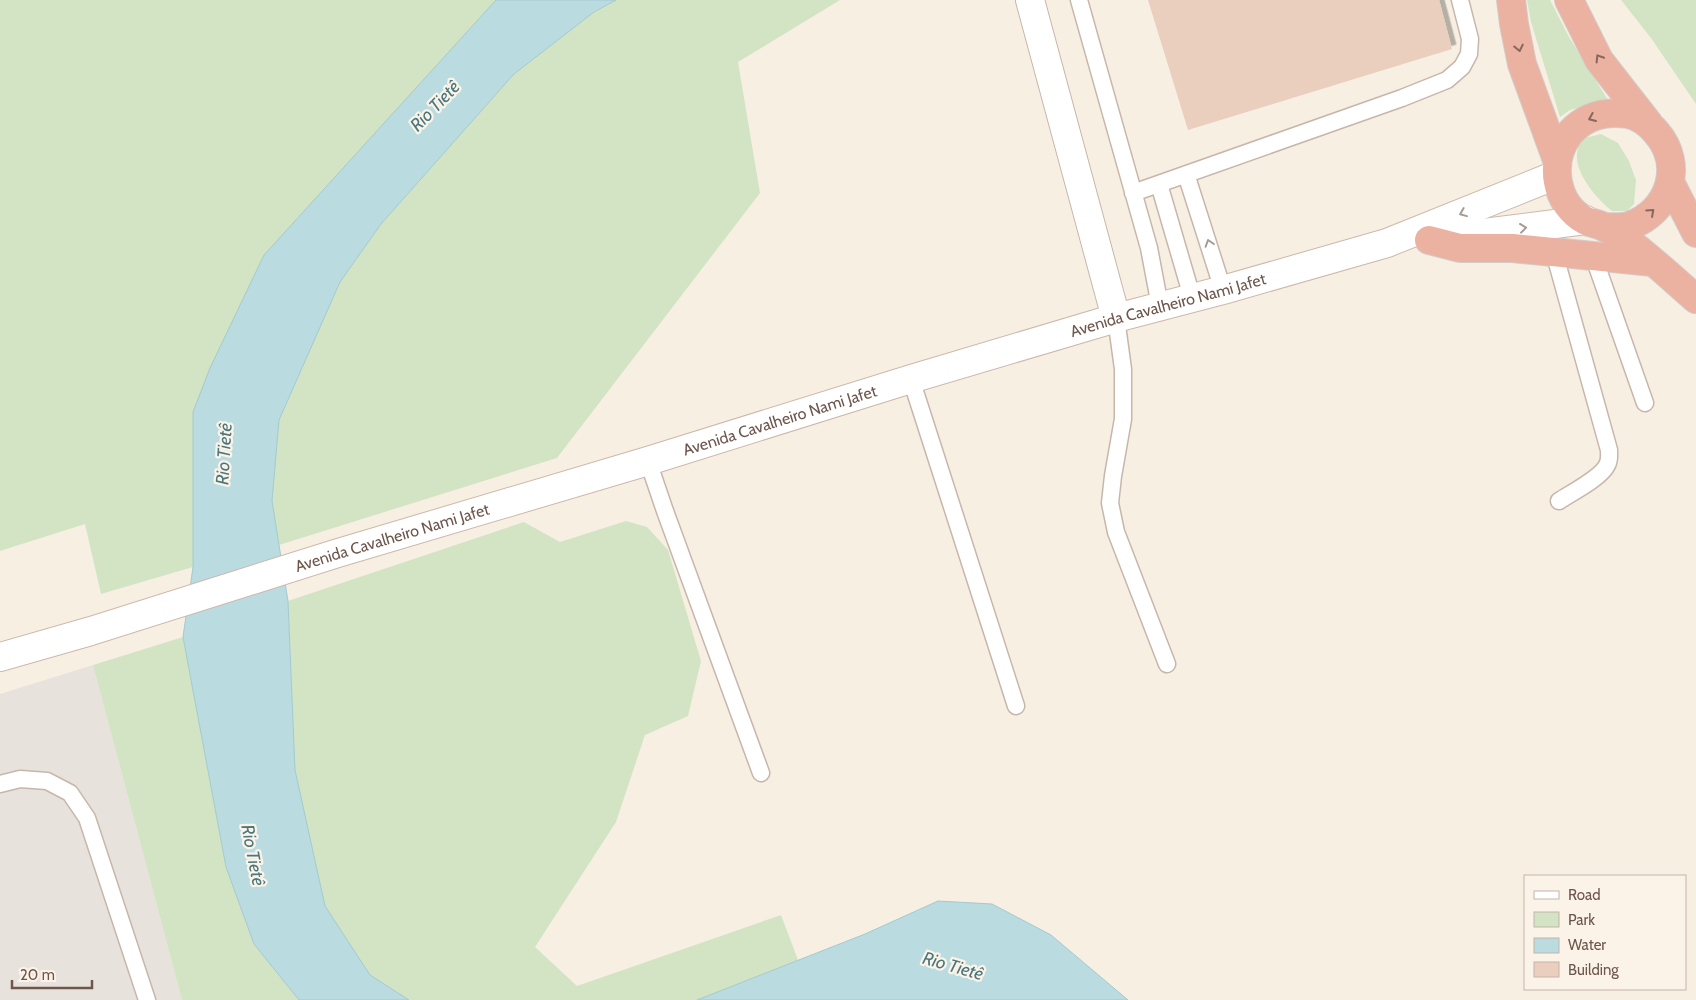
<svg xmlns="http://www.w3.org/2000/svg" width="1696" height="1000" font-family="Cabin,sans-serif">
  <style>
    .industrial { fill: #e8e2dd }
    .green { fill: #d2e4c4 }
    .water { fill: #badbdf; stroke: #a2cacf }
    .building { fill: #eacebe; filter: url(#shadow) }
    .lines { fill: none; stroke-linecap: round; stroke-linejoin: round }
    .lane-casing { stroke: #c7b6ab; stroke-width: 19 }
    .street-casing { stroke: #c7b6ab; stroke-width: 30 }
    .secondary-casing { stroke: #ccb8ac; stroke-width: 30 }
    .highway-casing { stroke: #d3ccc9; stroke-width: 30 }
    .lane { stroke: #fff; stroke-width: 16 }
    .street { stroke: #fff; stroke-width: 28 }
    .secondary { stroke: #fff; stroke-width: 28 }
    .highway { stroke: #ebb1a1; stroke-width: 28 }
    .oneway { stroke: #86685d }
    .oneway2 { stroke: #a79a94 }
    .labels { text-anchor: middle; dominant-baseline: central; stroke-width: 4.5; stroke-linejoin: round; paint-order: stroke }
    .street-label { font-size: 16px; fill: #6d564c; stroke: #fcf3e8 }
    .water-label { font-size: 18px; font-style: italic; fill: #4a777d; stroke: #fcf3e8 }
  </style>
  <defs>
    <filter id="shadow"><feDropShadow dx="4.5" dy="-4.5" stdDeviation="0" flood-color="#0004"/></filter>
  </defs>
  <rect width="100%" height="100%" fill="#f8efe3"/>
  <path class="industrial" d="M93 665 182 1000H0V694Z"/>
  <path class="green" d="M0 0H496L264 255 193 412V567L101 594 85 524 0 551Z
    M616 0H840L738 62 760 193 557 458 279 545 272 501 279 420 340 282 381 224 514 74 594 12Z
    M1527 0H1550L1569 37 1608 100 1570 110 1560 117 1531 22Z
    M1621 0H1696V104L1651 38Z
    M1601 134 1618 143 1629 161 1636 180 1634 204 1627 211H1612C1596 198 1571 170 1578 148 1579 144 1583 141 1585 138Z
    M626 521 647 527 668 550 701 661 688 716 645 735 616 822 535 947 577 986 781 915 798 960 697 1000H409L370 975 325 906 295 770 288 601 524 522 560 542Z
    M183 637 226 867 254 944 299 1000H182L93 665Z"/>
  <path class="water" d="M496 0H616L594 12 514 74 381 224 340 282 279 420 272 501 288 601 295 770 325 906 370 975 409 1000H299L254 944 226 867 183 637 193 567V412L210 368 264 255Z
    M938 901 992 904 1051 935 1128 1000H697L865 934Z"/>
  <path class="building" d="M1148 0H1439L1452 49 1188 130Z"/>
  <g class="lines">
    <g class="lane-casing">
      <path id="lane" d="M1079 0 1149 248 1160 306
        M1186 174 1223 290
        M1159 184 1192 297
        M1133 193 1402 98 1447 80 1462 67 1469 54 1470 39 1460 0
        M1554 252 1609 450C1609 455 1610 460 1607 465 1601 478 1571 493 1559 501
        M1593 255 1645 403
        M1116 318 1123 369V419L1113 476 1110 503 1116 532 1167 664
        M911 379 1016 706
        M648 461 665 511 761 773
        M0 784 20 779 47 781 70 793 87 818 147 1000"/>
    </g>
    <g class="street-casing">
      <path id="street" d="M1030 0 1116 318"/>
    </g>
    <g class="secondary-casing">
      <g id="secondary">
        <path d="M1436 239 1586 220"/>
        <path id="s1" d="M0 657 91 631 338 553 648 461 911 379 1116 318 1223 290 1387 243 1556 175"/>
      </g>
    </g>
    <g class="highway-casing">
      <path id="highway" d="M1511 0 1514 24 1522 64 1557 160
        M1569 0 1599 60 1649 124
        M1670 182 1696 233
        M1606 227C1613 227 1622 228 1629 226 1670 212 1685 165 1656 132 1649 124 1639 116 1628 114 1605 111 1586 115 1570 133 1548 160 1554 204 1586 221 1592 223 1598 224 1604 227 1614 231 1624 239 1633 245 1655 262 1675 281 1696 299
        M1429 240 1460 248H1512L1653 262"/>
    </g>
    <use href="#lane" class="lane"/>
    <use href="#street" class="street"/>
    <use href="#secondary" class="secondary"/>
    <use href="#highway" class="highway"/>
  </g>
  <defs><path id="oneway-chevron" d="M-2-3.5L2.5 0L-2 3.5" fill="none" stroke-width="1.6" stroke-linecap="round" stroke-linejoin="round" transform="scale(1.25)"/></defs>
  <g class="oneway">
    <use href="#oneway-chevron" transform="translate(1519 48) rotate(78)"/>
    <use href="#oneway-chevron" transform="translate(1599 58) rotate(-122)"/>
    <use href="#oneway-chevron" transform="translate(1592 118) rotate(157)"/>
    <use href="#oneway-chevron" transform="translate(1651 212) rotate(-42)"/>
  </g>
  <g class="oneway2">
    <use href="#oneway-chevron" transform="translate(1463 213) rotate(158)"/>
    <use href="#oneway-chevron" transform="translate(1523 228) rotate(-7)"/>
    <use href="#oneway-chevron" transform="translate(1209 243) rotate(-108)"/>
  </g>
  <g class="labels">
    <g class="street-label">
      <text stroke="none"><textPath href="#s1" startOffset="1220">Avenida Cavalheiro Nami Jafet</textPath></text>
      <text stroke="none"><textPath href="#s1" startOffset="815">Avenida Cavalheiro Nami Jafet</textPath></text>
      <text stroke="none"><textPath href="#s1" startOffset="410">Avenida Cavalheiro Nami Jafet</textPath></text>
    </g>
    <g class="water-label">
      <text transform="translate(435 106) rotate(-46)">Rio Tietê</text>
      <text transform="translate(224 454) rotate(-87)">Rio Tietê</text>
      <text transform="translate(253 855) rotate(79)">Rio Tietê</text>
      <text transform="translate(953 966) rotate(16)">Rio Tietê</text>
    </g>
  </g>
  <rect x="1524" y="875" width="162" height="115" fill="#fcf3e8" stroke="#c3b4aa"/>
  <rect x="1534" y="891" width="25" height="8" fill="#ffffff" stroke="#c3b4aa"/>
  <text x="1568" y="900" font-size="15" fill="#6d564c">Road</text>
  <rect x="1534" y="912" width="25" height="15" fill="#d2e4c4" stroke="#c3b4aa"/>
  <text x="1568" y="925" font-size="15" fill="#6d564c">Park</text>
  <rect x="1534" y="938" width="25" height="15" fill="#badbdf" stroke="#c3b4aa"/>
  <text x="1568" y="950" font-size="15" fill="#6d564c">Water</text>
  <rect x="1534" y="962" width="25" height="15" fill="#eacebe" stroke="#c3b4aa"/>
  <text x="1568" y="975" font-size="15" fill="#6d564c">Building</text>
  <path d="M12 980v8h80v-8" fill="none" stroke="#6d564c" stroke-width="2.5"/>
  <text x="20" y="980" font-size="15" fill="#6d564c" stroke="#fcf3e8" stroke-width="4" paint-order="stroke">20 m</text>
</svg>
